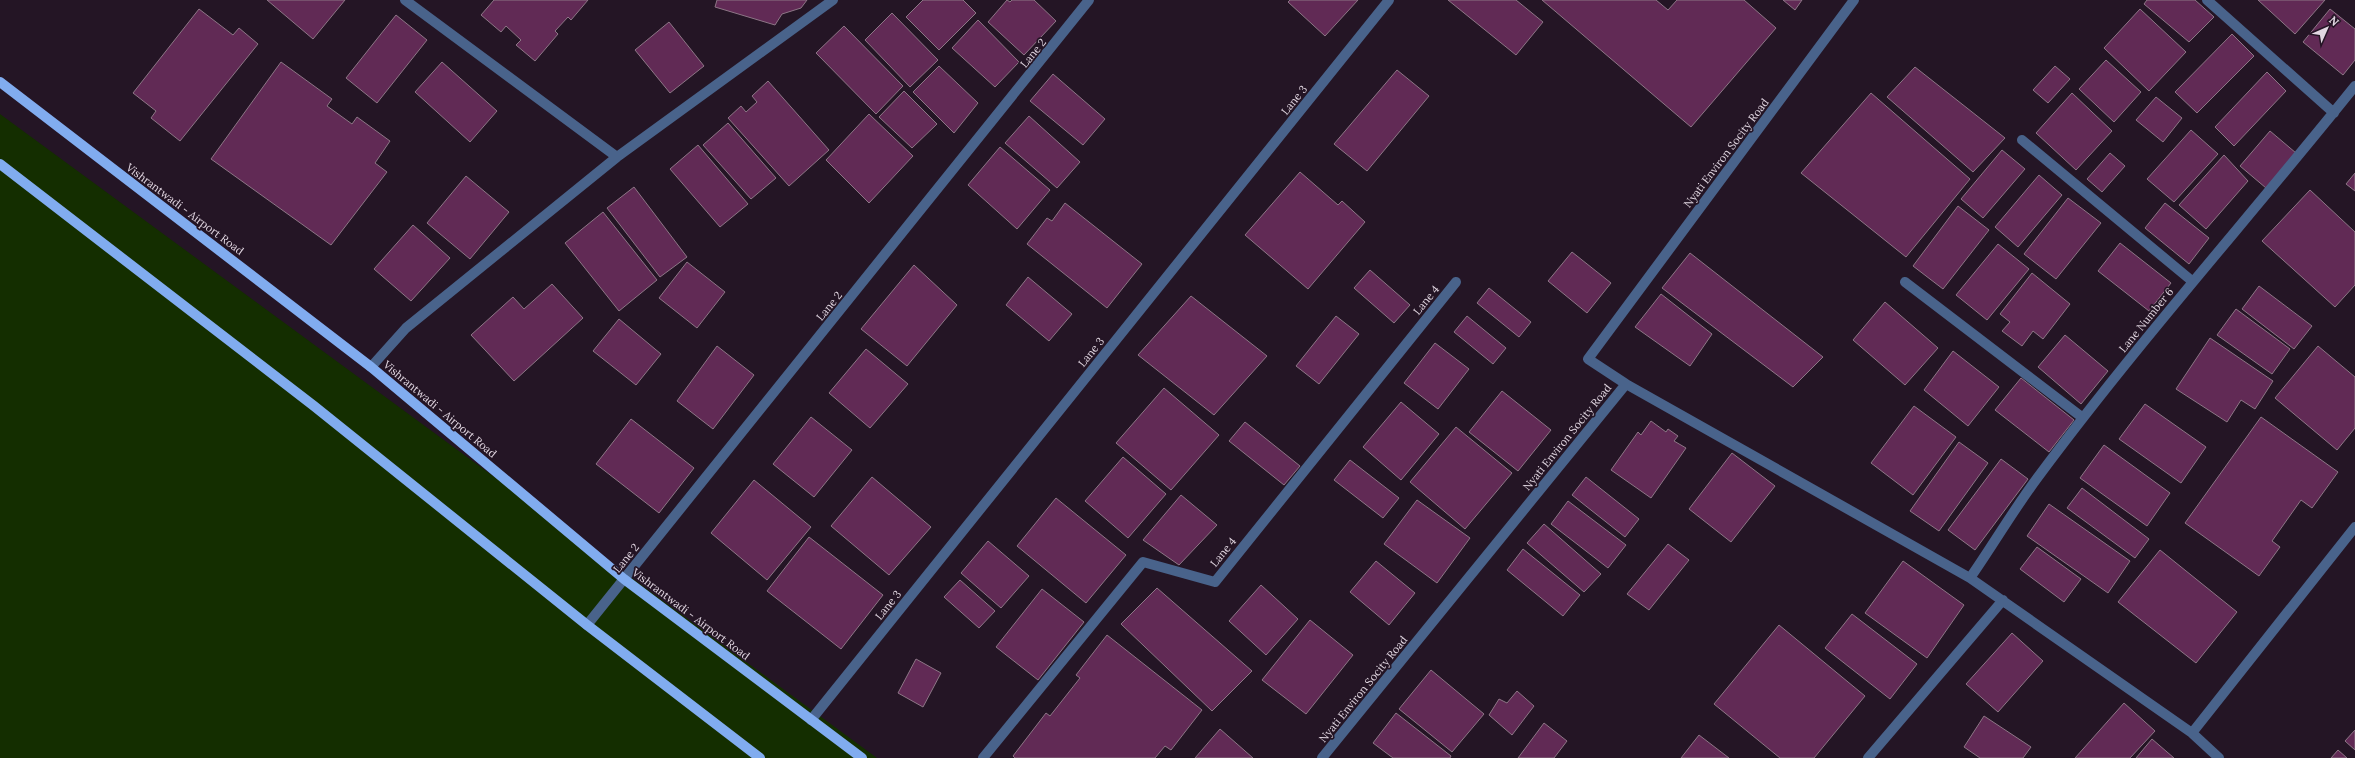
<svg xmlns="http://www.w3.org/2000/svg" width="2355" height="758" font-family="Lora,serif">
  <style>
    .green { fill: #142e00 }
    .building { fill: #612a55; stroke: #8d7686 }
    .lines { fill: none; stroke-linecap: round; stroke-linejoin: round }
    .minor { stroke: #49638b; stroke-width: 10 }
    .major { stroke: #81acef; stroke-width: 10 }
    .labels { text-anchor: middle; dominant-baseline: central; stroke-width: 3.5; stroke-linejoin: round; paint-order: stroke }
    .street-label { font-size: 11px; fill: #e2d7e2; stroke: #241525 }
  </style>
  <rect width="100%" height="100%" fill="#241525"/>
  <path class="green" d="M0 114 877 758H0Z"/>
  <path class="building" d="M267 0H345L313 39Z
    M494 0H588L571 20 568 17 555 31 558 34 535 61 516 45 521 40 506 26 501 32 481 15Z
    M717 0H807L801 8 782 14 775 25 715 7Z
    M923 0H963L976 13 939 50 906 17Z
    M1007 0 1010 2 1012 0H1034L1056 21 1024 55 988 22Z
    M1290 0H1358L1325 36 1288 2Z
    M1448 0H1516L1543 22 1516 55Z
    M1542 0H1656L1668 10 1677 0H1744L1776 28 1691 127Z
    M1783 0H1802L1795 10Z
    M2147 0H2195L2214 17 2189 42 2144 4Z
    M2258 0H2325L2295 34Z
    M199 9 233 35 239 28 258 44 180 141 151 118 156 111 133 93Z
    M2140 9 2186 52 2149 91 2104 48Z
    M2330 9 2355 29V60L2343 75 2303 42Z
    M892 13 938 60 910 87 865 40Z
    M396 15 427 40 377 103 346 78Z
    M978 20 1019 62 995 87 952 48Z
    M669 22 704 66 670 93 635 50Z
    M844 26 903 86 876 114 816 53Z
    M2232 34 2254 56 2197 113 2175 92Z
    M2106 60 2141 92 2114 122 2079 89Z
    M281 62 332 99 327 106 352 124 357 117 390 141 375 163 387 172 331 245 211 159Z
    M442 62 497 111 470 142 415 92Z
    M939 66 978 103 954 133 913 92Z
    M2055 66 2070 79 2048 103 2033 90Z
    M1915 67 2005 138 1973 172 1887 97Z
    M1397 70 1429 96 1367 171 1334 144Z
    M2267 72 2286 91 2234 146 2215 127Z
    M1053 74 1105 119 1083 145 1030 101Z
    M768 81 829 150 789 186 728 118 741 106 746 112 757 102 752 96Z
    M904 91 937 124 912 148 879 117Z
    M1871 93 1970 179 1906 257 1801 173Z
    M2072 93 2112 131 2076 170 2036 133Z
    M2156 97 2182 118 2163 142 2136 120Z
    M869 114 913 156 869 203 826 160Z
    M1029 116 1080 162 1057 188 1005 143Z
    M728 123 776 178 751 199 703 145Z
    M2191 130 2218 154 2174 202 2147 179Z
    M2270 131 2296 153 2266 188 2240 166Z
    M698 145 748 204 720 227 670 169Z
    M1000 147 1050 190 1017 229 968 185Z
    M2002 150 2025 169 1983 218 1961 199Z
    M2110 153 2125 166 2102 192 2087 179Z
    M2224 155 2248 181 2206 229 2179 205Z
    M1300 172 1338 205 1342 201 1365 222 1308 289 1245 235Z
    M2355 173V191L2346 184Z
    M2039 175 2062 195 2018 247 1995 227Z
    M466 176 509 212 470 259 427 223Z
    M634 187 687 257 660 277 607 208Z
    M2310 190 2355 232V285L2335 307 2262 241Z
    M2068 198 2101 223 2056 279 2024 254Z
    M1065 203 1142 264 1107 308 1027 244 1047 218 1052 221Z
    M2165 203 2209 238 2189 264 2145 228Z
    M1958 206 1989 230 1943 289 1913 266Z
    M603 212 657 280 619 311 565 243Z
    M413 225 450 258 411 301 374 269Z
    M2120 243 2171 283 2149 311 2098 271Z
    M1998 244 2029 269 1987 320 1956 295Z
    M1572 252 1611 283 1587 313 1548 281Z
    M1690 253 1823 357 1793 387 1662 288Z
    M687 262 725 292 697 328 659 298Z
    M914 265 957 305 907 366 861 329Z
    M1370 270 1410 305 1394 323 1354 288Z
    M2032 273 2070 304 2043 339 2033 331 2022 346 2002 331 2010 322 2000 314Z
    M1028 277 1072 314 1049 341 1006 305Z
    M552 284 583 318 514 381 471 335 513 297 524 309Z
    M2259 286 2312 326 2294 349 2242 309Z
    M1489 288 1531 322 1519 337 1477 303Z
    M1661 294 1712 334 1690 366 1635 327Z
    M1191 296 1267 356 1214 415 1138 355Z
    M1885 302 1938 348 1905 385 1853 340Z
    M2236 309 2290 349 2272 374 2217 335Z
    M1336 316 1359 334 1319 384 1296 366Z
    M1467 316 1506 348 1493 364 1454 332Z
    M619 319 661 354 636 385 593 351Z
    M2065 335 2108 371 2081 404 2038 367Z
    M2210 338 2273 381 2255 409 2241 400 2227 422 2176 389Z
    M1435 343 1469 369 1438 409 1404 383Z
    M717 346 754 375 713 429 677 401Z
    M2318 346 2355 377V428L2337 450 2275 398Z
    M866 349 908 384 870 428 829 393Z
    M1953 351 1999 387 1968 426 1924 390Z
    M2021 378 2074 420 2049 452 1995 410Z
    M1164 388 1219 435 1171 490 1116 443Z
    M1502 391 1551 430 1518 471 1469 432Z
    M1401 402 1439 434 1401 480 1363 447Z
    M2145 404 2206 447 2181 483 2119 439Z
    M1914 406 1956 437 1913 495 1871 463Z
    M811 417 852 450 814 497 773 464Z
    M2261 417 2338 472 2312 508 2301 500 2272 541 2280 547 2259 576 2185 523Z
    M631 419 694 468 659 513 596 464Z
    M1651 421 1666 432 1668 429 1678 436 1674 441 1686 448 1651 498 1611 470 1638 432 1641 435Z
    M1245 422 1300 466 1284 485 1229 441Z
    M1456 427 1512 473 1465 529 1410 482Z
    M1959 442 1988 463 1939 531 1910 511Z
    M2104 445 2170 493 2147 526 2080 478Z
    M1732 453 1775 486 1731 542 1689 509Z
    M1123 457 1166 494 1128 538 1085 501Z
    M2001 459 2028 479 1975 550 1948 530Z
    M1350 460 1399 498 1383 518 1334 480Z
    M872 477 931 527 889 575 831 526Z
    M1586 477 1639 519 1625 537 1572 495Z
    M754 480 811 527 767 580 711 533Z
    M2082 488 2149 539 2135 558 2067 508Z
    M1181 495 1217 525 1179 565 1143 540Z
    M1056 498 1126 555 1086 603 1017 546Z
    M1417 500 1470 538 1437 583 1384 544Z
    M1568 501 1626 545 1608 568 1551 524Z
    M2049 504 2130 561 2108 593 2027 536Z
    M1544 524 1601 574 1584 592 1527 543Z
    M809 537 883 595 841 649 767 591Z
    M988 541 1029 576 1001 608 961 573Z
    M1668 544 1689 560 1649 610 1627 594Z
    M2037 547 2081 579 2064 602 2020 569Z
    M1523 549 1580 595 1563 616 1507 570Z
    M2160 550 2237 612 2196 663 2118 602Z
    M1376 561 1415 593 1389 625 1350 592Z
    M1903 561 1964 605 1927 658 1865 613Z
    M960 580 995 611 979 628 944 597Z
    M1261 585 1298 619 1266 655 1229 621Z
    M1157 588 1252 671 1212 711 1121 624Z
    M1042 589 1084 622 1038 680 996 647Z
    M1852 614 1917 664 1890 699 1825 648Z
    M1310 620 1353 655 1306 714 1262 680Z
    M1779 625 1865 696 1814 758H1780L1714 704Z
    M2012 633 2043 661 1998 712 1966 684Z
    M1107 635 1202 710 1171 750 1165 746 1155 758H1015L1013 756 1046 713 1050 716 1080 678 1076 675Z
    M916 659 941 673 923 707 898 693Z
    M1431 670 1484 714 1452 752 1399 709Z
    M1517 691 1534 706 1512 735 1489 715 1499 699 1507 703Z
    M2124 703 2155 731 2130 758H2075Z
    M1396 713 1451 756 1450 758H1393L1373 743Z
    M1984 716 2031 747 2023 758H1980L1964 747Z
    M1544 723 1567 741 1554 758H1518Z
    M1220 729 1253 758H1195Z
    M2355 730V750L2345 741Z
    M1699 735 1729 758H1681Z
    M2152 739 2174 758H2136Z
    M2338 750 2347 758H2331Z"/>
  <g class="lines">
    <path class="minor" d="M405 0 617 157
      M1854 0 1588 359 1626 384 1970 578 2192 733 2219 758
      M2207 0 2334 113
      M2022 140 2192 281
      M1905 282 2083 418
      M371 367 406 328 617 157 833 0
      M1970 578C1993 545 2014 509 2038 477 2138 342 2250 217 2355 86
      M587 625 1089 0
      M811 720 1389 0
      M2192 733 2355 527
      M983 758 1143 562 1215 582 1456 282
      M1322 758 1626 384
      M1868 758 2003 600"/>
    <path class="major" d="M0 82 371 367 624 579 862 758
      M0 164 314 406 587 625 760 758"/>
  </g>
  <g class="labels">
    <g class="street-label">
      <text transform="translate(1033 53) rotate(-51)">Lane 2</text>
      <text transform="translate(1294 100) rotate(-51)">Lane 3</text>
      <text transform="translate(1726 153) rotate(-53)">Nyati Environ Socity Road</text>
      <text transform="translate(185 209) rotate(37)">Vishrantwadi - Airport Road</text>
      <text transform="translate(1426 300) rotate(-51)">Lane 4</text>
      <text transform="translate(829 306) rotate(-51)">Lane 2</text>
      <text transform="translate(2146 320) rotate(-51)">Lane Number 6</text>
      <text transform="translate(1091 352) rotate(-51)">Lane 3</text>
      <text transform="translate(440 409) rotate(40)">Vishrantwadi - Airport Road</text>
      <text transform="translate(1567 437) rotate(-51)">Nyati Environ Socity Road</text>
      <text transform="translate(1223 552) rotate(-51)">Lane 4</text>
      <text transform="translate(626 558) rotate(-51)">Lane 2</text>
      <text transform="translate(888 605) rotate(-51)">Lane 3</text>
      <text transform="translate(691 614) rotate(37)">Vishrantwadi - Airport Road</text>
      <text transform="translate(1363 689) rotate(-51)">Nyati Environ Socity Road</text>
    </g>
  </g>
  <g transform="translate(2327 28) rotate(45)" stroke="#241525" stroke-width="3" paint-order="stroke">
  <path d="M0-3L7 15L0 10L-7 15Z" fill="#e2d7e2"/>
  <text y="-6" font-size="11" font-weight="bold" text-anchor="middle" fill="#e2d7e2">N</text>
  </g>
</svg>
